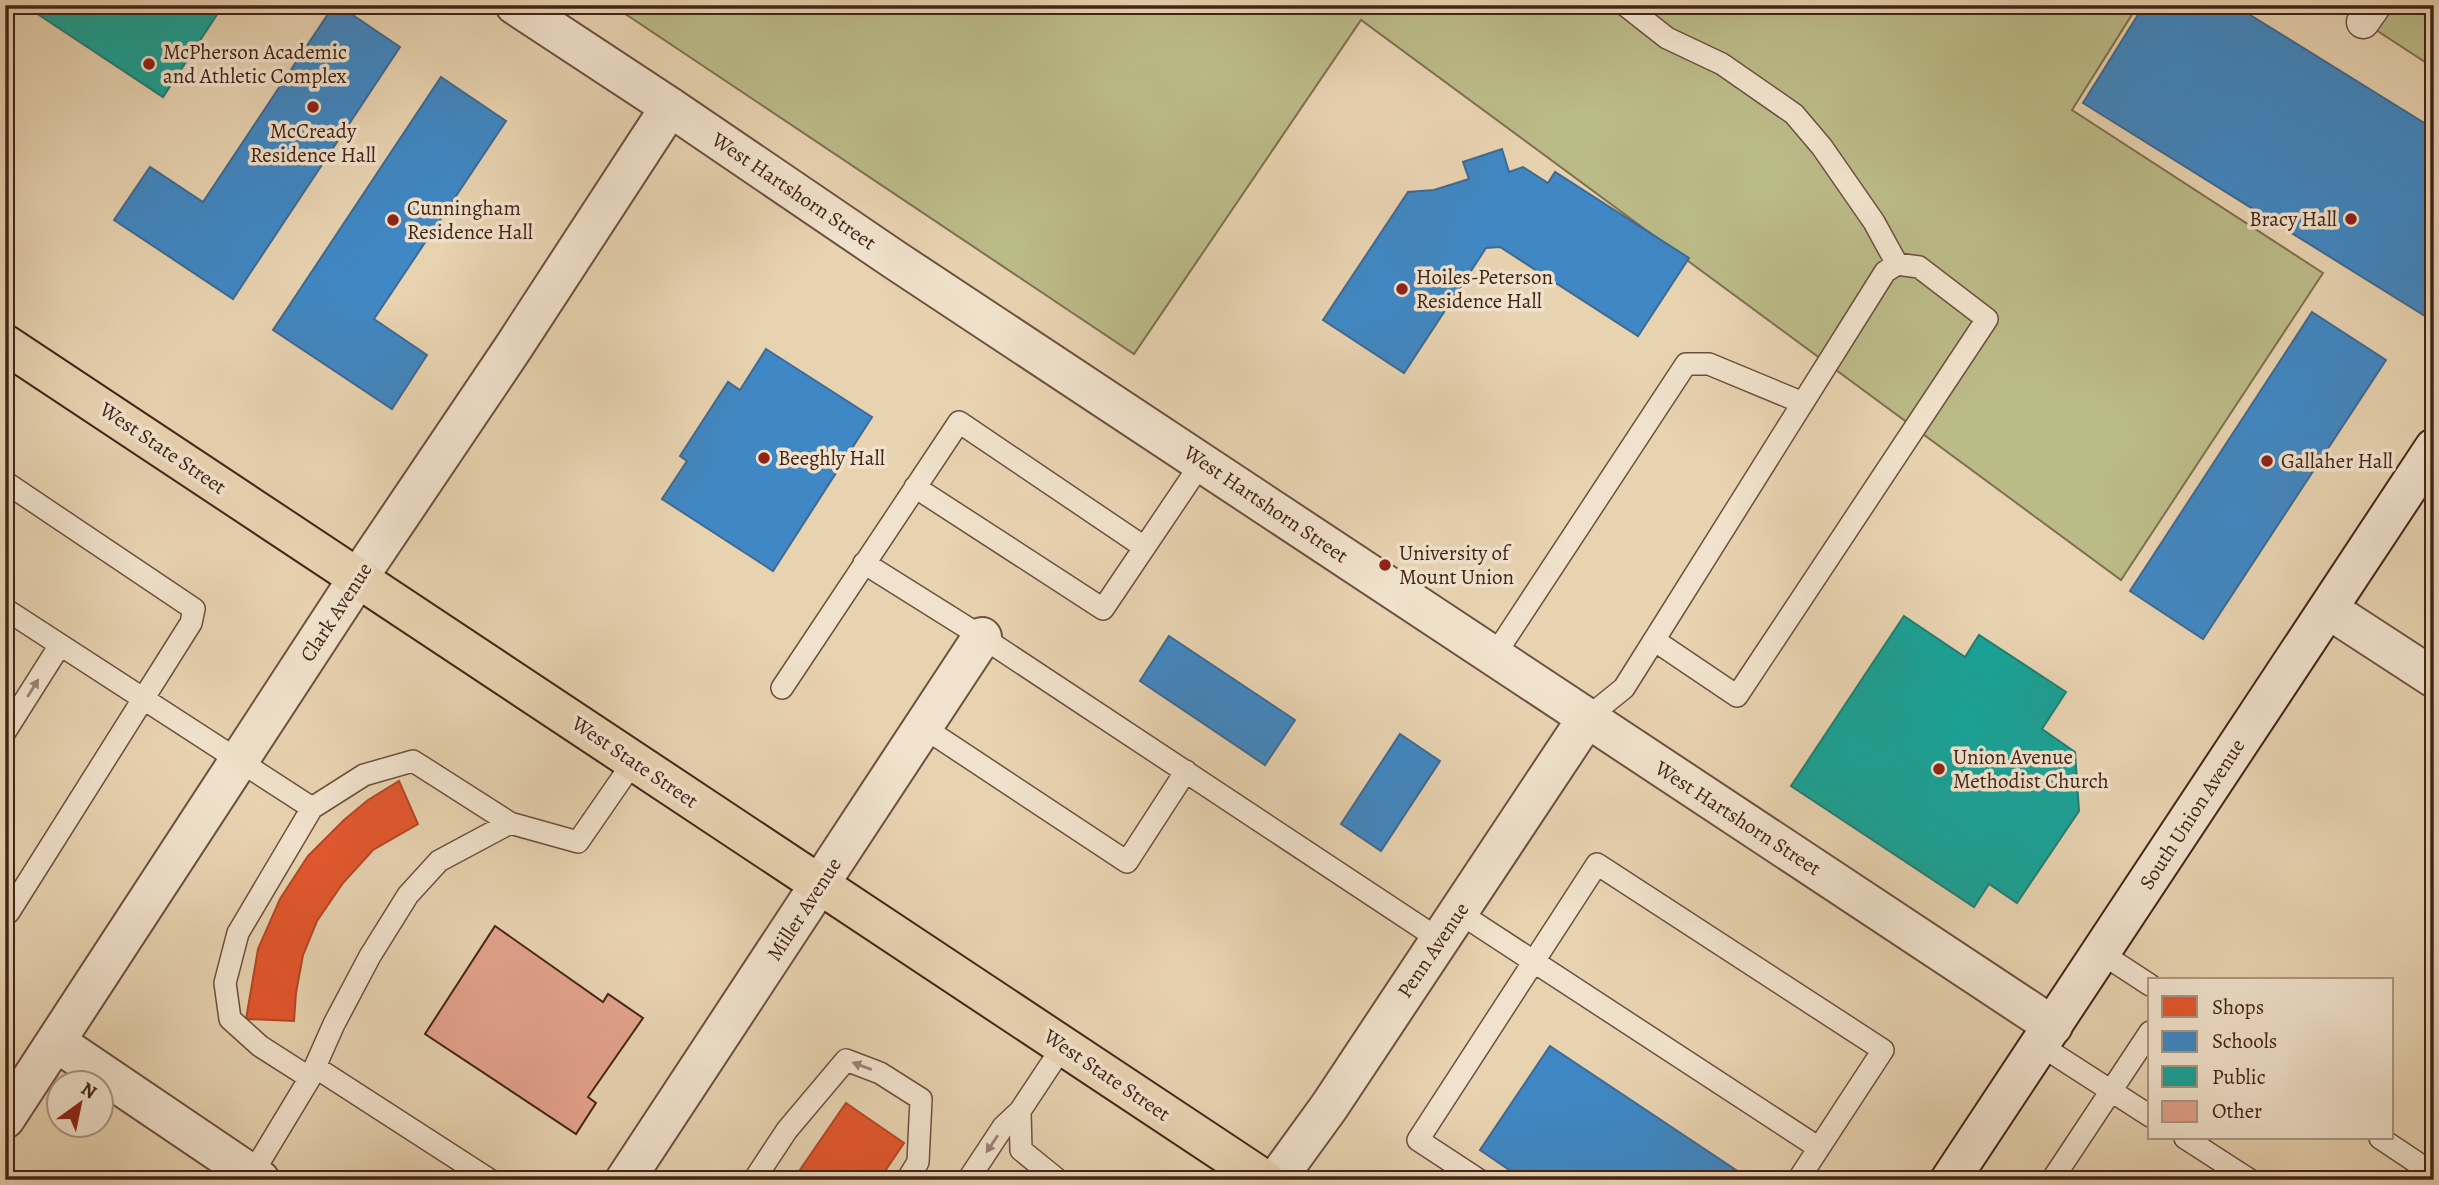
<svg xmlns="http://www.w3.org/2000/svg" width="2439" height="1185" font-family="Alegreya,serif">
  <style>
    .green { fill: #bb8; stroke: #807050; stroke-width: 2 }
    .shops { fill: #e4572e; stroke: #b44827; stroke-width: 2 }
    .schools { fill: #3f88c5; stroke: #406a91; stroke-width: 2 }
    .public { fill: #17a398; stroke: #247d72; stroke-width: 2 }
    .building { fill: #e3a28c; stroke: #442418; stroke-width: 2 }
    .lines { fill: none; stroke-linecap: round; stroke-linejoin: round }
    .service-casing { stroke: #6d503e; stroke-width: 24 }
    .pedestrian-casing { stroke: #6d503e; stroke-width: 35 }
    .minor-casing { stroke: #6d503e; stroke-width: 42 }
    .secondary-casing { stroke: #442418; stroke-width: 42 }
    .trunk-casing { stroke: #442418; stroke-width: 42 }
    .service { stroke: #f0e2cc; stroke-width: 21 }
    .pedestrian { stroke: #f0e2cc; stroke-width: 32 }
    .minor { stroke: #f0e2cc; stroke-width: 38 }
    .secondary { stroke: #f0e2cc; stroke-width: 38 }
    .trunk { stroke: #e8d3b1; stroke-width: 38 }
    .oneway { fill: #9a8372 }
    .poi-dot { fill: #8f2418; stroke: #f0e2cc; stroke-width: 2.5 }
    .labels { text-anchor: middle; dominant-baseline: central; stroke-width: 7; stroke-linejoin: round; paint-order: stroke }
    .poi-label { font-size: 21px; fill: #442418; stroke: #f0e2cc; text-anchor: start }
    .street-label { font-size: 21px; fill: #442418; stroke: #f0e2cc }
  </style>
  <rect width="100%" height="100%" fill="#e8d3b1"/>
  <filter id="stains"><feTurbulence type="fractalNoise" baseFrequency=".00286" numOctaves="4"/><feColorMatrix values="0 0 0 0 .2 0 0 0 0 .09 0 0 0 0 .02 0 0 0 .5 -.17"/></filter>
  <radialGradient id="worn" r=".72"><stop offset=".6" stop-color="#630" stop-opacity="0"/><stop offset="1" stop-color="#630" stop-opacity=".3"/></radialGradient>
  <path class="green" d="M612 5H2138L2072 110 2323 273 2121 580 1361 20 1134 354Z
    M2338 5H2434V68Z"/>
  <path class="shops" d="M399 781 418 824 373 850 343 883 317 921 303 955 296 993 294 1021 246 1019 258 949 280 899 308 856 344 820 368 800Z
    M846 1103 904 1143 879 1180H793Z"/>
  <path class="schools" d="M334 5H338L400 47 233 299 114 220 150 167 203 202Z
    M2144 5H2252L2247 13 2434 129V309L2428 318 2083 103Z
    M441 77 506 121 374 319 427 355 392 409 273 330Z
    M1502 149 1509 172 1523 167 1548 183 1555 172 1689 258 1638 336 1500 247 1486 248 1404 373 1323 320 1408 192 1434 190 1469 179 1463 162Z
    M2312 312 2386 360 2203 639 2130 591Z
    M766 349 872 417 773 571 662 499 687 461 680 456 728 382 740 390Z
    M1169 636 1295 720 1265 765 1140 681Z
    M1400 734 1440 761 1381 851 1341 824Z
    M1550 1046 1751 1180H1524L1480 1150Z"/>
  <path class="public" d="M24 5H207L218 13 163 97Z
    M1904 616 1965 657 1979 635 2066 692 2042 729 2075 752 2079 811 2017 903 1989 884 1974 907 1791 786Z"/>
  <path class="building" d="M495 926 603 1002 608 994 643 1018 588 1097 596 1103 576 1134 425 1034Z"/>
  <g class="lines">
    <g class="service-casing">
      <path id="service" d="M1625 5 1667 38 1722 64 1794 114 1822 147 1874 222 1897 264
        M5 482 194 609 191 623 9 912H5
        M915 487 1103 609 1202 462
        M864 563 982 637 1440 940
        M5 609 312 808 364 775 413 761 510 823
        M1494 656 1686 364H1709L1803 403
        M782 688 959 422 1144 547
        M1587 718 1624 688 1885 272 1897 264 1919 267 1987 319 1737 696 1654 640
        M923 727 1127 862 1186 771
        M5 732 60 645
        M1458 912 1819 1148
        M2101 953 2150 985
        M2040 1045 2150 1116
        M315 1067 490 1180
        M310 1078 260 1046 230 1019 225 983 238 933 312 808
        M2185 1138 2250 1180
        M2380 1138 2434 1174
        M252 1174 310 1078 334 1024 370 956 408 895 439 861 510 823 578 842 634 761
        M754 1180 787 1130 846 1060 880 1073 921 1099 918 1162 907 1180
        M968 1180 1003 1127 1020 1111
        M1058 1180 1021 1150 1020 1111 1063 1046
        M1479 1180 1418 1140 1597 864 1883 1050 1798 1180
        M2052 1180 2150 1032"/>
    </g>
    <g class="pedestrian-casing">
      <path id="pedestrian" d="M2363 22 2375 5"/>
    </g>
    <g class="minor-casing">
      <path id="minor" d="M515 5 670 107 895 260 2053 1026
        M2328 609 2434 678
        M56 1042 260 1180
        M5 1119 358 578 513 348 670 107
        M625 1180 982 637
        M1276 1180 1329 1107 1587 718"/>
    </g>
    <g class="secondary-casing">
      <path id="secondary" d="M1950 1180 2434 448"/>
    </g>
    <g class="trunk-casing">
      <path id="trunk" d="M5 344 1265 1180"/>
    </g>
    <use href="#service" class="service"/>
    <use href="#pedestrian" class="pedestrian"/>
    <use href="#minor" class="minor"/>
    <use href="#secondary" class="secondary"/>
    <use href="#trunk" class="trunk"/>
  </g>
  <defs><path id="oneway-solid" d="M-6-.8H1V-3.2L6.5 0L1 3.2V.8H-6Z" transform="scale(1.75)"/></defs>
  <g class="oneway">
    <use href="#oneway-solid" transform="translate(33 688) rotate(-58)"/>
    <use href="#oneway-solid" transform="translate(862 1066) rotate(-160)"/>
    <use href="#oneway-solid" transform="translate(992 1144) rotate(124)"/>
  </g>
  <g class="poi-dot">
    <circle cx="149" cy="64" r="7"/>
    <circle cx="313" cy="107" r="7"/>
    <circle cx="2351" cy="219" r="7"/>
    <circle cx="393" cy="220" r="7"/>
    <circle cx="1402" cy="289" r="7"/>
    <circle cx="764" cy="458" r="7"/>
    <circle cx="2267" cy="461" r="7"/>
    <circle cx="1385" cy="565" r="7"/>
    <circle cx="1939" cy="769" r="7"/>
  </g>
  <g class="labels">
    <g class="poi-label">
      <text x="163" y="52">McPherson Academic<tspan x="163" dy="24">and Athletic Complex</tspan></text>
      <text x="313" y="131" text-anchor="middle">McCready<tspan x="313" dy="24">Residence Hall</tspan></text>
      <text x="407" y="208">Cunningham<tspan x="407" dy="24">Residence Hall</tspan></text>
      <text x="2337" y="219" text-anchor="end">Bracy Hall</text>
      <text x="1416" y="277">Hoiles-Peterson<tspan x="1416" dy="24">Residence Hall</tspan></text>
      <text x="778" y="458">Beeghly Hall</text>
      <text x="2281" y="461">Gallaher Hall</text>
      <text x="1399" y="553">University of<tspan x="1399" dy="24">Mount Union</tspan></text>
      <text x="1953" y="757">Union Avenue<tspan x="1953" dy="24">Methodist Church</tspan></text>
    </g>
    <g class="street-label">
      <text transform="translate(794 191) rotate(34)">West Hartshorn Street</text>
      <text transform="translate(163 448) rotate(34)">West State Street</text>
      <text transform="translate(1266 504) rotate(34)">West Hartshorn Street</text>
      <text transform="translate(336 612) rotate(-57)">Clark Avenue</text>
      <text transform="translate(635 762) rotate(34)">West State Street</text>
      <text transform="translate(2192 814) rotate(-57)">South Union Avenue</text>
      <text transform="translate(1738 818) rotate(33)">West Hartshorn Street</text>
      <text transform="translate(804 909) rotate(-57)">Miller Avenue</text>
      <text transform="translate(1433 950) rotate(-56)">Penn Avenue</text>
      <text transform="translate(1107 1075) rotate(34)">West State Street</text>
    </g>
  </g>
  <rect width="2439" height="1185" fill="none" stroke="#e8d3b1" stroke-width="28"/>
  <rect x="7" y="7" width="2425" height="1171" fill="none" stroke="#442418" stroke-width="3.5"/>
  <rect x="14" y="14" width="2411" height="1157" fill="none" stroke="#442418" stroke-width="2"/>
  <rect x="2148" y="978" width="245" height="161" fill="#f0e2cc" stroke="#ab9684" stroke-width="2"/>
  <rect x="2162" y="996" width="35" height="21" fill="#e4572e" stroke="#ab9684" stroke-width="2"/>
  <text x="2212" y="1014" font-size="21" fill="#442418">Shops</text>
  <rect x="2162" y="1031" width="35" height="21" fill="#3f88c5" stroke="#ab9684" stroke-width="2"/>
  <text x="2212" y="1048" font-size="21" fill="#442418">Schools</text>
  <rect x="2162" y="1066" width="35" height="21" fill="#17a398" stroke="#ab9684" stroke-width="2"/>
  <text x="2212" y="1084" font-size="21" fill="#442418">Public</text>
  <rect x="2162" y="1101" width="35" height="21" fill="#e3a28c" stroke="#ab9684" stroke-width="2"/>
  <text x="2212" y="1118" font-size="21" fill="#442418">Other</text>
  <g transform="translate(80 1104) rotate(33)"><circle r="33" fill="#f0e2cc" stroke="#ab9684" stroke-width="2"/>
  <path d="M0-5L12 26L0 18L-12 26Z" fill="#8f2418"/>
  <text y="-10" font-size="19" font-weight="bold" text-anchor="middle" fill="#442418">N</text>
  </g>
  <rect width="100%" height="100%" filter="url(#stains)"/>
  <rect width="100%" height="100%" fill="url(#worn)"/>
</svg>
